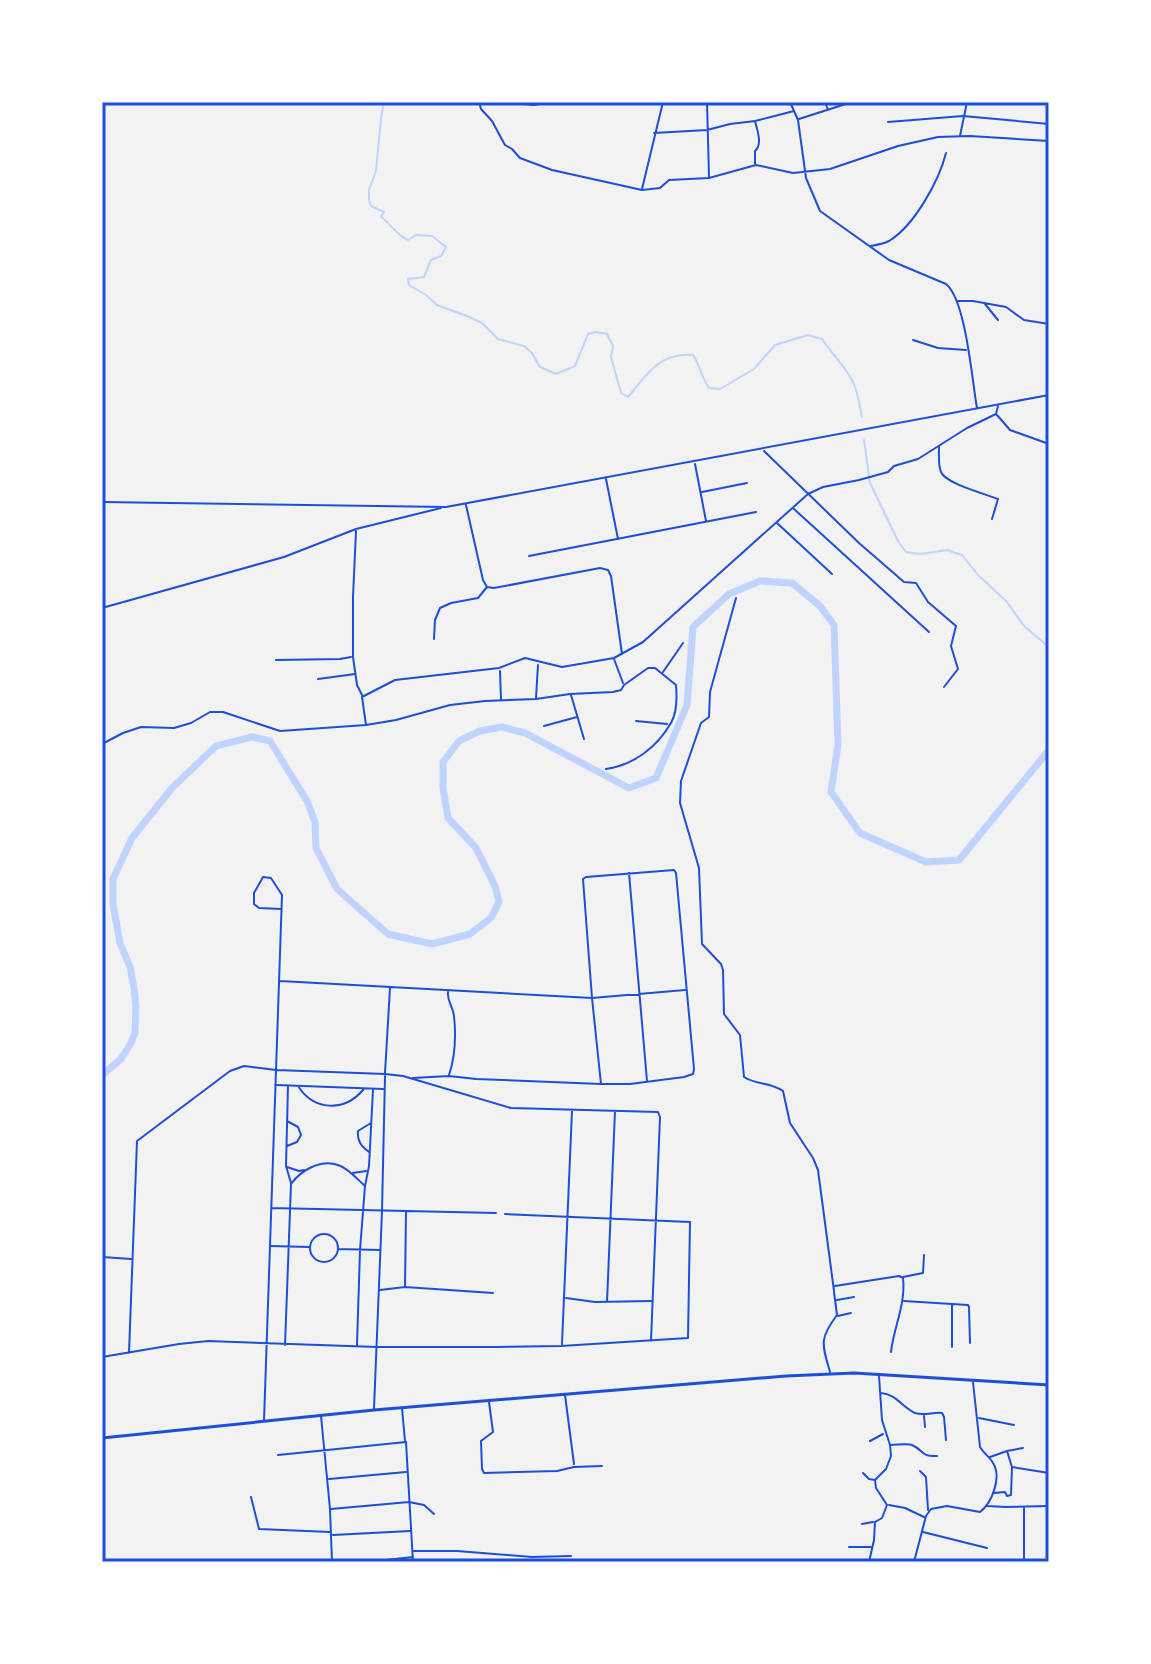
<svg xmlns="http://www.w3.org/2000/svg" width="1151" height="1664" font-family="Arial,sans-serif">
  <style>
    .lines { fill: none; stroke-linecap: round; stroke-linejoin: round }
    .stream { stroke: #bfd3fe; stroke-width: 2 }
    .river { stroke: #bfd3fe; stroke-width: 7 }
    .minor { stroke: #1d4ed8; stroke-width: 2 }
    .primary { stroke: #1d4ed8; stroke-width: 3 }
    .neatline { fill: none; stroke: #1d4ed8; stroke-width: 3 }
  </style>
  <rect width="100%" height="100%" fill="#f2f2f2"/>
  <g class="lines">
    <path class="stream" d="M384 102 381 118 376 171 369 190V200L371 206 384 212 381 217C392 225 396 235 408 240L416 235 432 236 446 247 441 256 431 260 424 277 408 279 409 285 426 295 437 305 467 316 482 323 498 339 524 346 532 353 540 367 556 374 575 366 588 334 595 332 607 334 613 346 611 357 621 393 628 397C648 373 659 353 693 355 701 367 701 377 709 388L720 389 754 369 775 345 808 335 822 339C830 351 839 360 847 372 857 385 859 402 862 417
      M864 440 870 483 898 541 906 552 920 554 947 550 962 555 978 575 1006 601 1025 627 1049 647"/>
    <path class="river" d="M102 1075 121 1059 131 1043 135 1033 136 1007 134 988 130 967 120 943 113 904V879L132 838 172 788 216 746 252 737 270 741 307 801 315 822 316 848 337 889 388 934 432 944 470 934 491 918 499 902 495 886 476 848 448 818 443 788V762L459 741 480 731 502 727 525 733 629 788 656 778 687 705 693 627 729 594 760 581 792 583 820 606 834 625 838 745 831 792 860 833 926 862 959 860 1049 750"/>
    <path class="minor" d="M479 102 481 109 492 121 505 145 512 149 520 158 552 170 642 190 660 188 669 180 709 178 756 165 793 173 830 169 898 146 938 137 970 136 1049 141
      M501 102 534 105 552 102
      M707 102 709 177
      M790 102 798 120 806 178 820 211 889 260 946 284C966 300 972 381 977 408
      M825 102 828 110
      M799 119 852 102
      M755 121C757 130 763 144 755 151V164
      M888 122 963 116 1049 124
      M654 133 707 130 730 124 755 121 794 111
      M960 136 967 102
      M642 189 663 102
      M871 246C877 245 883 244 889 241 914 226 939 181 946 153
      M958 301H973L1006 307 1024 320 1049 324
      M985 304 998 320
      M913 340 938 348 966 350
      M997 415 1010 430 1049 444
      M939 447C939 455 938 465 941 472 946 484 986 494 998 499L992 519
      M764 451 859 543 904 582 916 583 928 602 956 626 951 646 958 669 944 687
      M695 464 706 521
      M606 479 618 539
      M702 492 747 483
      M102 502 446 507 1049 395
      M466 505 483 580 487 587 494 588 600 568 608 570 611 576 622 654
      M794 509 929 632
      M777 523 832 574
      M356 531 353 597V657L357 685 362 695
      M529 556 756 512
      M736 598 710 692 709 717 701 723 681 781 680 803 699 868 702 944 721 964 723 970 724 1014 740 1035 744 1077C756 1085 771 1082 783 1091L790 1123 813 1158 818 1170 834 1291
      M102 608 284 557 356 529 441 508
      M434 639 435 620 440 608 451 603 478 598 487 587
      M614 659 623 683
      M276 660 340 659 351 657
      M500 671 501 700
      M663 672 683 643
      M318 679 355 674
      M571 695 584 739
      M536 698 538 665
      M636 721 667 724
      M366 725 362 697 395 680 499 668 525 658 562 667 614 658 643 642 808 494 823 487 859 480 888 472 894 466 918 459 967 428 996 414 998 406
      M544 726 577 717
      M102 744 123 733 141 727 174 728 191 723 210 712H223L280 731 366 725 396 720 450 705 485 701 536 699 570 694 613 692 621 690 624 685 648 668H655L676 685C677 697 677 713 671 723 657 747 634 765 606 769
      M629 873 647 1081
      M280 981 592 998 685 990
      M448 992C447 1002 453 1006 454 1016 456 1035 455 1057 449 1075
      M385 1073 390 988
      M413 1078 449 1076 476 1079 601 1084H630L684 1077 693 1074 694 1069 676 873 674 870 586 877 583 879 592 998 601 1084
      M277 1085 383 1089
      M288 1086 286 1166 291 1183
      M298 1086C314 1111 344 1112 363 1090
      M287 1121 298 1127 301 1135 297 1142 287 1146
      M369 1152C361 1146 357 1141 358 1131L371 1123
      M287 1167 299 1171 304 1170
      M353 1173 366 1171
      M365 1186 369 1166 373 1090
      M272 1208 496 1213
      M310 1248a14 14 0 1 1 28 0a14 14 0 1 1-28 0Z
      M271 1246 309 1247
      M338 1249 380 1250
      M102 1257 131 1259
      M903 1277 923 1273 924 1255
      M405 1286 406 1212
      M835 1286 899 1276 903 1278C906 1304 894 1326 891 1352
      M380 1290 405 1287 493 1293
      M566 1298 595 1302 651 1301
      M837 1300 854 1297
      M904 1301 968 1305 969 1307 970 1343
      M607 1302 615 1111
      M838 1316 851 1313
      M562 1344 572 1111
      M285 1345 291 1184C301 1170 321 1159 338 1165 348 1168 357 1179 365 1186L360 1250 357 1345
      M952 1347V1305
      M129 1353 137 1141 230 1071 244 1066 276 1070 385 1074 403 1076 511 1108 658 1112 660 1117 651 1341
      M102 1357 179 1344 208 1341 377 1347H497L561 1346 688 1338 690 1222 505 1214
      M830 1372C822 1344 819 1339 837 1315L834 1292
      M881 1393C896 1394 902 1407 915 1413 924 1416 933 1412 942 1413L944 1417 946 1440
      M565 1395 574 1464
      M489 1402 493 1432 481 1441 482 1469 484 1473 557 1471 574 1467 602 1466
      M402 1408 405 1441
      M374 1409 382 1211 385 1076
      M321 1416 330 1509 332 1562
      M924 1416 925 1427
      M979 1418 1014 1425
      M264 1421 282 895 271 878 263 877 254 893V904L259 908 281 909
      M870 1441 883 1434
      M891 1445C897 1445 907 1443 912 1445 924 1450 920 1457 937 1456
      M278 1455 406 1442 413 1562
      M990 1457 1007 1451 1023 1448
      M1012 1467 1049 1473
      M920 1471 926 1477 928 1510
      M863 1473 869 1479 875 1480
      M329 1479 406 1472
      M994 1493 1005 1492 1007 1496 1011 1495 1012 1467 1007 1451
      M251 1497 259 1529 330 1532
      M889 1505 905 1508 924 1517
      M987 1506 1006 1507 1049 1506
      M1024 1507V1562
      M331 1509 409 1502 424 1505 434 1514
      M862 1524 873 1522
      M923 1532 987 1548
      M333 1535 410 1531
      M849 1547H871
      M414 1551H457L532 1557 571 1556
      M367 1562 413 1557
      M869 1562 874 1540 875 1522 882 1518 887 1505 876 1488 875 1480 886 1469 891 1456 890 1445 882 1420 879 1376
      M914 1562 926 1516 931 1509 947 1506 980 1512C992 1503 1002 1477 993 1463 990 1457 984 1454 980 1447L973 1382"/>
    <path class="primary" d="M102 1438 374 1410 786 1376 854 1373 1049 1385"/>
  </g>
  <rect width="1151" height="1664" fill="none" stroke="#ffffff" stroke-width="208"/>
  <rect x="104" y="104" width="943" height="1456" class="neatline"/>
</svg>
